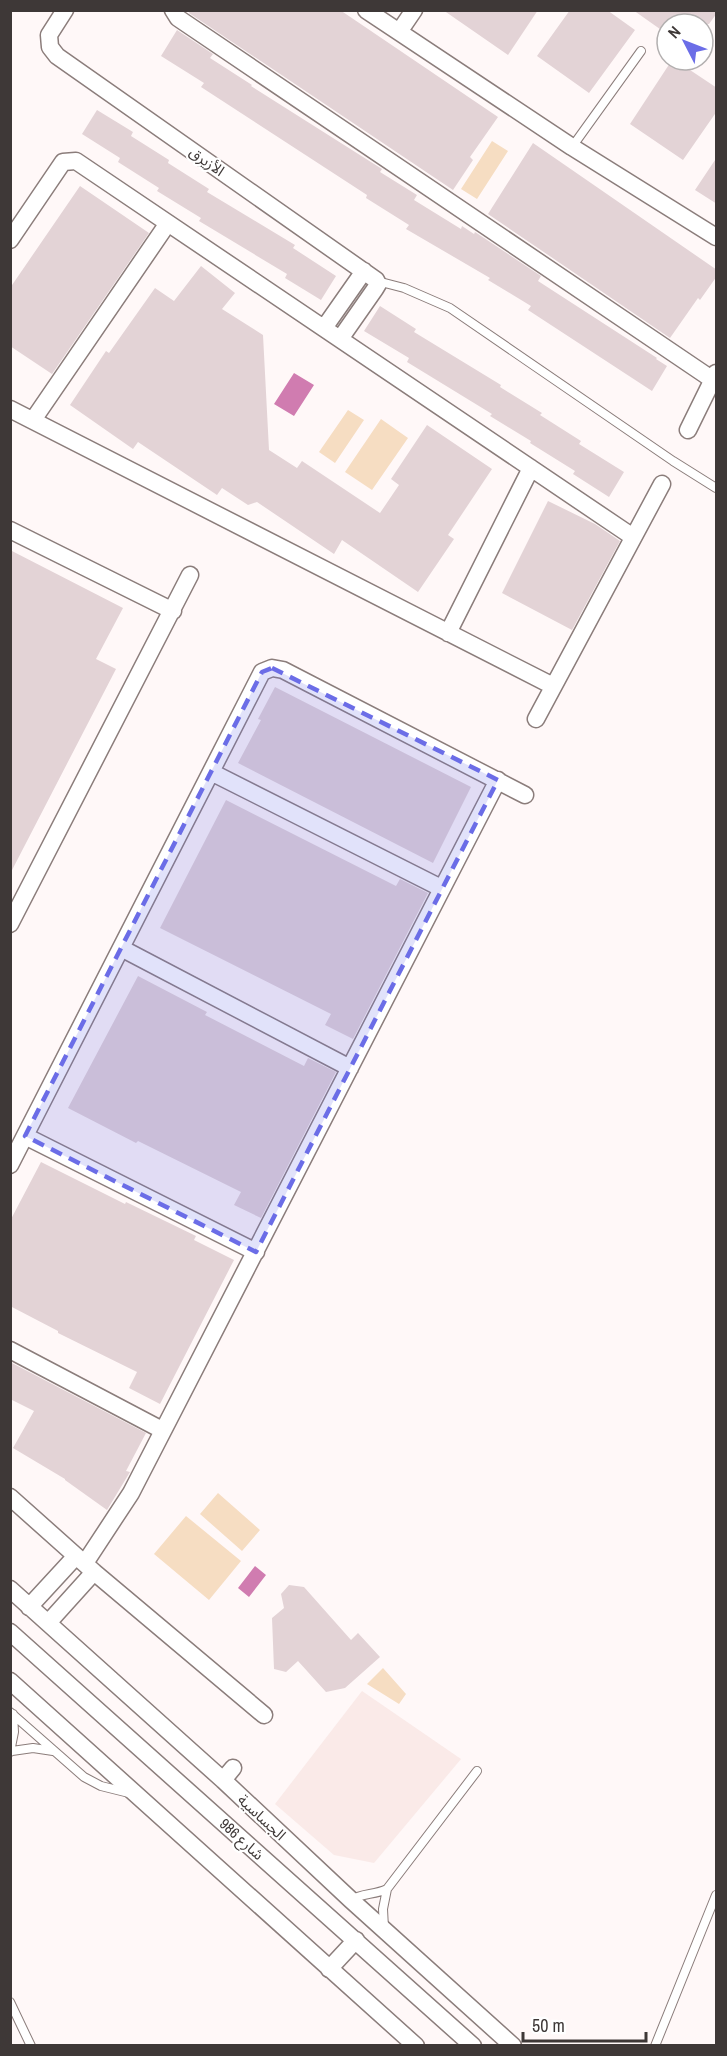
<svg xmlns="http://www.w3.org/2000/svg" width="727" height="2056" font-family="'Archivo Narrow','Noto Sans Arabic',sans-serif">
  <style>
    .built { fill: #faeae8 }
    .green { fill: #f6ddc2 }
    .water { fill: #d07cb0 }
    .building { fill: #e3d3d6 }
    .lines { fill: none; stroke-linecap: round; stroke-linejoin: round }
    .service-casing { stroke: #8b7d7b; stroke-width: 10 }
    .minor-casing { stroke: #8b7d7b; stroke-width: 19 }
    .service { stroke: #fff; stroke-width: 8 }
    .minor { stroke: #fff; stroke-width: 16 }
    .marked { fill: #6b6de7; fill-opacity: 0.2; stroke: #6b6de7; stroke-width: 4.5; stroke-dasharray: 12 8; stroke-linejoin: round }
    .labels { text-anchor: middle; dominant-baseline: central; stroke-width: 4.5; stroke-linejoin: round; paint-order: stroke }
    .street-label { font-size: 15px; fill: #3e3837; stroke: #fff }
  </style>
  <rect width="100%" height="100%" fill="#fff8f8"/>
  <path class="built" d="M362 1691 461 1759 374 1863 334 1855 275 1804Z"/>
  <path class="green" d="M492 141 508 151 477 199 461 189Z
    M348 410 364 420 335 463 319 452Z
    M381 419 408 438 372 490 345 472Z
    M218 1493 260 1530 242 1551 200 1514Z
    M186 1516 241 1561 209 1600 154 1554Z
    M383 1668 406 1694 399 1704 367 1684Z"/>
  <path class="water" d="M294 373 314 385 294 416 274 404Z
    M255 1566 266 1575 249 1597 238 1588Z"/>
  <path class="building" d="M190 10H340L498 117 470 157 473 160 453 190 189 13Z
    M443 10H538L508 55Z
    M570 10H607L635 30 589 93 537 56Z
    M633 10H717V13L709 24H667V34Z
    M177 30 213 54 210 58 252 85 251 86 382 169 380 172 417 195 414 200 461 229 462 226 474 234 475 232 541 276 538 281 657 358 656 359 667 366 652 391 528 310 531 306 488 280 490 278 406 229 409 225 366 198 367 195 201 87 204 83 161 56Z
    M672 60H675L717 88V111L683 160 630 124Z
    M97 110 133 132 131 136 169 160 168 163 209 189 207 192 295 245 293 248 336 276 321 300 285 278 287 274 199 221 201 218 157 191 159 188 118 162 120 158 82 134Z
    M533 143 717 270V276L700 300 698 298 670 338 488 214Z
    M717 157V204L695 190Z
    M80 186 149 233 52 374 10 346V288Z
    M201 266 235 293 222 309 263 335 269 450 297 468 302 461 380 513 399 485 391 479 427 425 492 469 448 535 454 539 418 592 342 540 334 554 257 502 248 505 222 488 217 495 138 442 133 449 70 405 106 351 109 353 155 288 174 301Z
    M380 306 416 329 414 332 501 385 500 387 542 413 540 415 581 441 579 444 624 472 609 497 573 474 575 471 530 443 531 441 490 416 492 414 407 362 409 358 364 331Z
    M548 501 595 524 620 541 572 630 502 593Z
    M10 550 123 608 96 659 116 669 10 874Z
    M275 687 471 787 433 863 238 763 261 720 258 719Z
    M226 800 396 886 400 879 428 893 353 1039 325 1025 331 1014 160 928Z
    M138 976 207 1012 205 1015 304 1066 308 1058 336 1072 261 1218 234 1205 241 1192 138 1141 136 1143 68 1108Z
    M41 1162 125 1204 126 1202 196 1236 194 1240 234 1260 160 1404 129 1388 137 1372 58 1333V1331L10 1306V1221Z
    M10 1362 146 1433 126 1471 130 1472 107 1510 65 1480V1479L13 1448 34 1411 10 1399Z
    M289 1585 304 1587 351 1640 358 1633 380 1657 345 1688 326 1692 298 1661 286 1672 274 1669 272 1618 284 1608 281 1594Z"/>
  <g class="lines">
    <g class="service-casing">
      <path id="service" d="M572 147 641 51
        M377 281 404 288 450 308 673 461 716 488
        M10 1712 84 1777 101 1786 129 1793
        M12 1751 33 1748 53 1751
        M10 1752 14 1732 13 1714
        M351 1900C361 1893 375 1895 387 1889
        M384 1928 383 1909 387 1889 477 1771
        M10 2002 31 2046
        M655 2046 716 1895"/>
    </g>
    <g class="minor-casing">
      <path id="minor" d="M65 10 49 35 50 47 57 56 376 280 378 284 375 289 340 339
        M173 10 178 18 713 380
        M366 10 572 147 716 237
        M399 32 414 10
        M10 240 63 162 76 161 633 537
        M324 328 364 271
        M10 409 553 686
        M33 420 168 223
        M688 430 716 373
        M10 530 173 611
        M448 633 531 468
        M536 719 662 484
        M211 772 441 888
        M10 924 190 575
        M121 948 350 1068
        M25 1136 256 1252
        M10 1165 262 672 272 668 283 670 525 795
        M10 1350 162 1430
        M10 1497 94 1572 264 1715
        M85 1563 131 1493 498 780
        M10 1589 223 1780 351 1900 513 2046
        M29 1607 76 1556
        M48 1623 94 1572
        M10 1632 473 2046
        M10 1681 416 2046
        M223 1780 233 1768
        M329 1969 356 1940"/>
    </g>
    <use href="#service" class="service"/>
    <use href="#minor" class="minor"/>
  </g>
  <path class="marked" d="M272 668 498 780 256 1252 25 1136 262 672Z"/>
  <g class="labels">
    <g class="street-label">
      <text transform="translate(207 161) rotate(35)">الأزيرق</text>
      <text transform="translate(262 1817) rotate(43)">الجساسية</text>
      <text transform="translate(242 1839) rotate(42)">شارع 986</text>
    </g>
  </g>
  <rect width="727" height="2056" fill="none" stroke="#3e3837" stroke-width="24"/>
  <g transform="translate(685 42) rotate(312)"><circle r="28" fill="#ffffff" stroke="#b2afaf" stroke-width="1.5"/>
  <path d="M0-4.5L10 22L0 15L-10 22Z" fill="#6b6de7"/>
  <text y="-9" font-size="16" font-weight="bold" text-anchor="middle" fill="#3e3837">N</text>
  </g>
  <path d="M523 2032v9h123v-9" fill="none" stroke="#3e3837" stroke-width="3"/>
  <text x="532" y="2032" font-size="18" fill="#3e3837" stroke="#ffffff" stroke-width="4.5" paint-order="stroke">50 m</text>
</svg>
